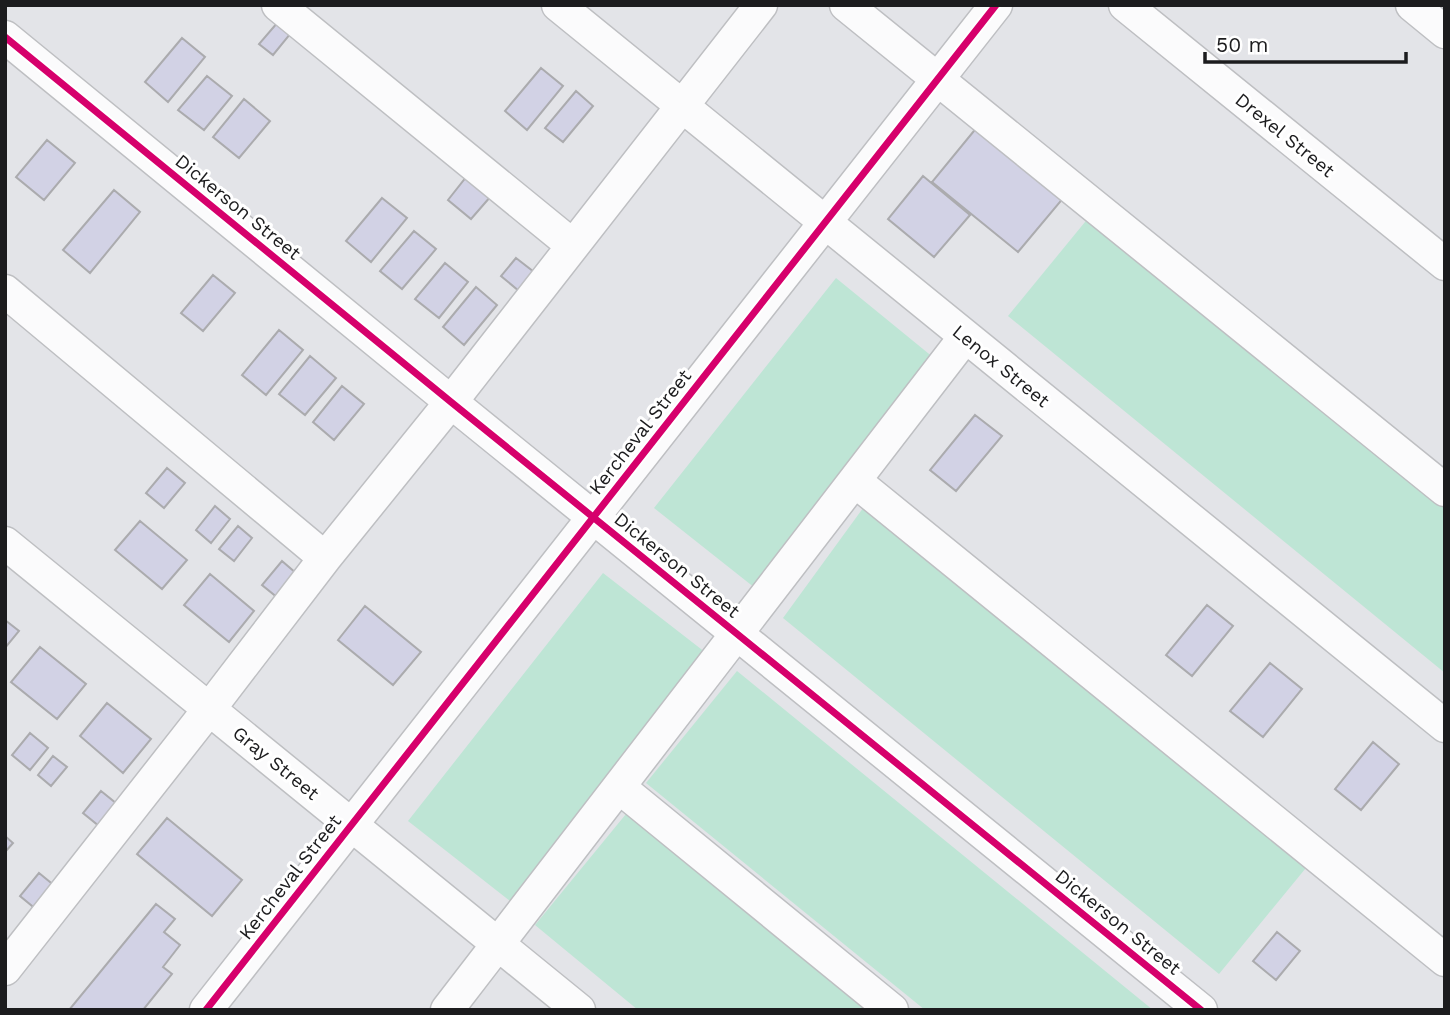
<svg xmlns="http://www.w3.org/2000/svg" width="1450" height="1015" font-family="'Work Sans',sans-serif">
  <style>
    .green { fill: #bee5d5 }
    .building { fill: #d2d2e5; stroke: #ababae; stroke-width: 2 }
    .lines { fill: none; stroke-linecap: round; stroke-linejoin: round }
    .minor-casing { stroke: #bebfc2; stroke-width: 35 }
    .minor { stroke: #fbfbfc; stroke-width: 32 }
    .cycleway-casing { stroke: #fff; stroke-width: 11 }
    .cycleway { stroke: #d6006c; stroke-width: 7 }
    .labels { text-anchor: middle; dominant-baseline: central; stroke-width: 6; stroke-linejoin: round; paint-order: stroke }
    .street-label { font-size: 19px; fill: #1c1c1e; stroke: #fff }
  </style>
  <rect width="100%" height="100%" fill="#e3e4e8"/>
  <path class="green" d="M1094 211 1445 498V673L1008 316Z
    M836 278 934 358 755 588 654 508Z
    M866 504 1310 863 1219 974 783 618Z
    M603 573 710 656 515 905 408 821Z
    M737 671 1153 1010H925L646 783Z
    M626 814 869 1010H638L535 925Z"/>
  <path class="building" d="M278 22 291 33 273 55 259 44Z
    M182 38 205 57 168 102 145 82Z
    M541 68 563 86 527 130 505 111Z
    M207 76 232 96 204 130 178 110Z
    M576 91 593 106 563 142 545 128Z
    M244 99 270 121 239 158 213 137Z
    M978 126 1065 196 1018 252 932 182Z
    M47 140 75 163 44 200 16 177Z
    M467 176 491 196 471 219 448 200Z
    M923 176 970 215 934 257 888 219Z
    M114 190 140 212 90 273 63 250Z
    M382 198 407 218 371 262 346 241Z
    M414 231 436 249 402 289 380 271Z
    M516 258 534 272 519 291 501 276Z
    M445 263 468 282 439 318 415 299Z
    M213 275 235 293 203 331 181 313Z
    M476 287 497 305 464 345 443 327Z
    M279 330 303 350 266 395 242 375Z
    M310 356 336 378 305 415 279 394Z
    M342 386 364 404 334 440 313 422Z
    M975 415 1002 436 956 491 930 470Z
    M167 468 185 483 164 508 146 493Z
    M215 506 230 519 211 543 196 530Z
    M140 521 187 560 162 589 115 550Z
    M238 526 252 538 234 561 219 549Z
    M282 561 297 574 278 598 262 585Z
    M210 574 254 611 229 642 184 605Z
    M1207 605 1233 626 1192 676 1166 655Z
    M365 606 421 652 393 685 338 640Z
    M5 620 19 631 5 648Z
    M40 647 86 684 57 719 11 682Z
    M1270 663 1302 689 1263 737 1230 711Z
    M107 703 151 739 123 773 80 736Z
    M30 733 48 748 30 770 12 755Z
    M1373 742 1399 764 1361 810 1335 789Z
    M53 756 67 767 51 786 38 775Z
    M101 791 117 804 99 826 83 813Z
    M167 818 242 880 212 916 137 854Z
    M5 836 13 843 5 852Z
    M39 873 56 887 37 910 20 896Z
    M156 904 175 919 164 932 180 945 163 967 172 974 143 1010H69Z
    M1277 932 1300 951 1276 980 1253 961Z"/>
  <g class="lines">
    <g class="minor-casing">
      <path id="minor" d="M278 5 572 245
        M558 5 1445 726
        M846 5 1445 490
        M1125 5 1445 264
        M1412 5 1445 32
        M5 37 451 402 1201 1010
        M5 291 325 558
        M855 481 1445 960
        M5 543 579 1010
        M619 787 892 1010
        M5 969 210 708 325 558 451 402 761 5
        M206 1010 996 5
        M447 1010 965 337"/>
    </g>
    <use href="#minor" class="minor"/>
    <g class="cycleway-casing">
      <path id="cycleway" d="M5 37 451 402 1201 1010
        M206 1010 996 5"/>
    </g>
    <use href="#cycleway" class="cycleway"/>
  </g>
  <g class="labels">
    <g class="street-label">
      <text transform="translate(1285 135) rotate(39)">Drexel Street</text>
      <text transform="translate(238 207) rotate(39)">Dickerson Street</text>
      <text transform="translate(1001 366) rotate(39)">Lenox Street</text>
      <text transform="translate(640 432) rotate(-52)">Kercheval Street</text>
      <text transform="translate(677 565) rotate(39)">Dickerson Street</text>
      <text transform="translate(276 763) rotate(39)">Gray Street</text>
      <text transform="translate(290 877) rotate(-52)">Kercheval Street</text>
      <text transform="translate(1118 922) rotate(39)">Dickerson Street</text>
    </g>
  </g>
  <rect width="1450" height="1015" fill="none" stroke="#1c1c1e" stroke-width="14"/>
  <path d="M1205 52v10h201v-10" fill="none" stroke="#1c1c1e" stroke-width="3.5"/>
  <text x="1216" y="52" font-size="21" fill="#1c1c1e" stroke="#ffffff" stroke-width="5" paint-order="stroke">50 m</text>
</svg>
